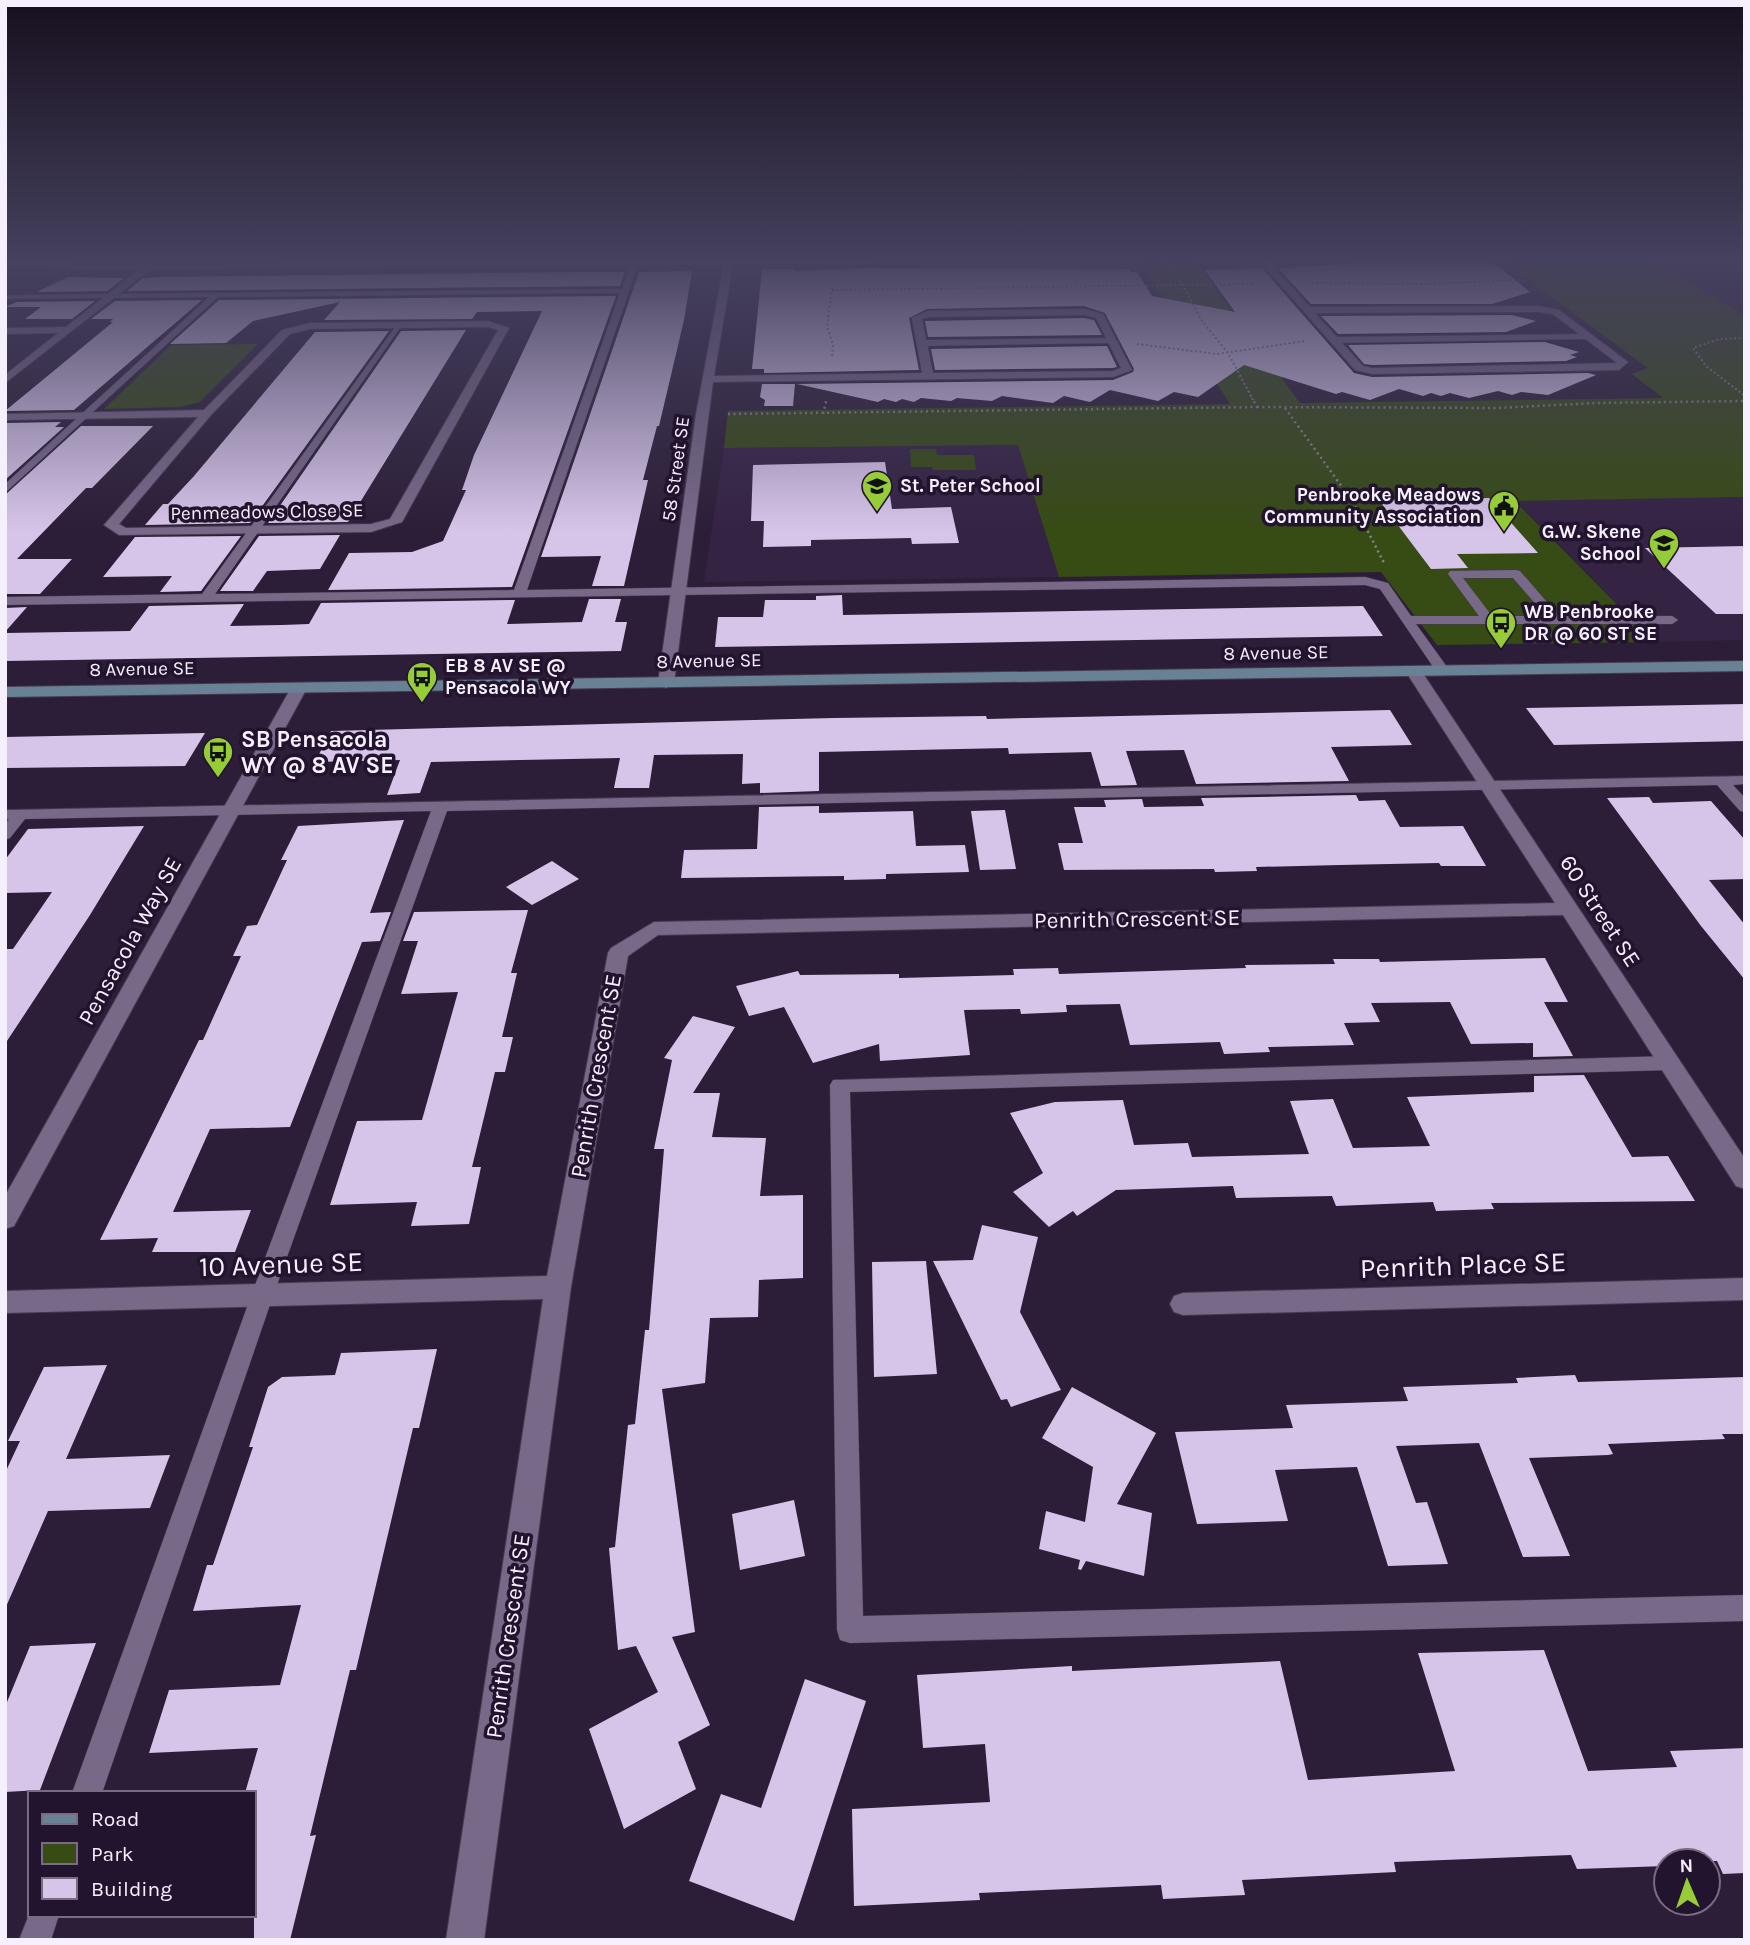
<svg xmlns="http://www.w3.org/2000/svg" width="1750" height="1945" font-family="Karla,sans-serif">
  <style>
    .built { fill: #352344 }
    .green { fill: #374b15 }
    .building { fill: #d7c5e9 }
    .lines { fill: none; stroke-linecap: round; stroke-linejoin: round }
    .lane-casing { stroke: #463a50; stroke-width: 1 }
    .street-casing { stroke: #463a50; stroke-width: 2 }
    .secondary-casing { stroke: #463a50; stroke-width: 2 }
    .path-far1 { stroke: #8b8196; stroke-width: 2; stroke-dasharray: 2 2.5; stroke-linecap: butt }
    .path { stroke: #8b8196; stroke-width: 2.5; stroke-dasharray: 2 3.5; stroke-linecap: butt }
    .lane { fill: #796989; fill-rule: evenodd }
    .street { fill: #796989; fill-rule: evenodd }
    .secondary { fill: #698194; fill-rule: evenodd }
    .labels { text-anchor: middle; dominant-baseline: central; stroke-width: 7; stroke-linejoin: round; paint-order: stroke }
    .far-street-label { font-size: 19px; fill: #f6effe; stroke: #22142e }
    .far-poi-label { font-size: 19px; font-weight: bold; fill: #f6effe; stroke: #22142e; text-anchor: start }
    .poi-label { font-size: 23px; font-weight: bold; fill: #f6effe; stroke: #22142e; text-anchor: start }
    .street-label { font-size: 23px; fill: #f6effe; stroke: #22142e }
    .near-street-label { font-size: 28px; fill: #f6effe; stroke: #22142e }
  </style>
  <rect width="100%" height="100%" fill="#2c1e38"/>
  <path class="built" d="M1649 259H1745V316Z
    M1018 445 1059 577 704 582 724 448Z
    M1745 497V640L1654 642 1515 500Z"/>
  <path class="green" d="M1500 259H1649L1745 316V497L1515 501 1654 642 1437 645 1381 572 1059 577 1018 445 724 448 728 411 1230 404 1140 261 1194 260 1300 403 1663 398 1632 374 1648 368Z
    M258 344 200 402 180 407 104 409 171 345Z
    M910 449H936L937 455H974L976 470H933L932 467H911Z"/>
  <path class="building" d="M1359 263H1487L1498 266 1530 292 1492 304H1311L1278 268Z
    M864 268 1129 269 1131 272H1137L1152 296 1235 312 1205 270 1262 268 1354 373 1372 377 1588 373 1596 375 1548 395 1521 392 1512 395 1498 391 1469 398 1450 393 1441 396 1431 393 1423 396 1399 389 1370 400 1342 392 1336 394 1244 365 1198 397 1174 392 1158 401 1110 390 1090 402 1064 396 1053 403 1002 396 992 401 957 398 951 401 921 398 914 402 902 399 896 402 884 399 878 402 797 384 1113 380 1133 372 1134 369 1105 313 1084 306 927 309 909 318 919 370 764 373V369H752L762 269H794V271Z
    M692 271 684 320 659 426H657L643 480H648L624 586H592L601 556 541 557 639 272Z
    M580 272H625L620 286 127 291 143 278 160 277Z
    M68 277 115 278H124L107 291 37 292Z
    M616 296 512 587 328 590 349 553 412 552 443 541 466 490H462L474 455 542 311 477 312 472 319 324 320 340 302 253 321 226 343 170 344 219 300Z
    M202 300 74 410 5 411 113 322H110L113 319H91L115 301Z
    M95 301 72 319H25L41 307H5L17 302Z
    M1512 315 1536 321 1506 332H1509L1338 334 1321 316Z
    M1084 318 1094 320 1102 335 928 337 925 321Z
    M466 330 348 522 268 523 401 331Z
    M389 331 250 523 145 525 163 504H168L194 476 315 332Z
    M1545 342 1579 352 1570 355 1577 357 1566 361 1372 365 1364 364 1348 345Z
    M1107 346 1117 367 1113 368 935 370 931 349Z
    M762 384H795L793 406H764L765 400 760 397Z
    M61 422 55 427H64L5 480V423Z
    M81 426H153L92 488H86L17 559H72L40 594H5V495Z
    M885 462 892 509 951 507 959 543 912 544 911 538 811 540V546L763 547 764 521H751L753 465Z
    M1489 498 1538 553 1457 554 1468 568 1431 569 1379 500Z
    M340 535 320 569 267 571 253 591H220L259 536Z
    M241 536 201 591 160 592 172 576 103 577 135 537Z
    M1745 546V614H1716L1645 548Z
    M842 595 843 615 1363 606 1383 636 715 647 718 617H763L765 600H816V596Z
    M589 599H621L615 622H627L621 651 5 661V633L130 631 149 606 244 604 230 626 282 625 309 624 321 603 515 600 507 624 582 622Z
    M27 607 5 632V608Z
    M1745 704V741L1554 745 1526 708Z
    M1390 710 1412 745 1331 747 1349 781 1196 784 1184 750 1126 751 1137 785 1101 786 1091 752 1009 754 1008 748 819 752V791L760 793V783L742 784 743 754 654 755 649 788H614L620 758 431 762 420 793 387 795 400 760 315 762 331 731 834 718 986 716 987 719Z
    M205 733 185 766 5 768V737Z
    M1356 795 1359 801 1385 800 1400 827 1463 826 1486 866H1441L1439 863 1340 865 1256 867 1257 871 1215 872 1214 869 1064 870 1058 843H1083L1074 807H1106L1104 800 1142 799 1144 807 1204 806 1201 798Z
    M1649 797 1653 803 1711 801 1745 840V879L1709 880 1745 925V980L1701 926 1607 798Z
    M819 806V813L913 811 916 846 965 845 969 872 886 874V879L844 880V876L681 878 684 850 757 849 759 807Z
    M1005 810 1016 869 980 870 971 811Z
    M404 820 370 913 391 912 380 941 362 942 290 1127 210 1129 173 1212 251 1210 235 1252H152L158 1238 100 1240 199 1040H203L241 956H233L247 926 257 925 287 860H281L298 826Z
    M144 826 90 915 5 1044V949H13L52 892 5 893V860L28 829Z
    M552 861 579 879 532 905 506 887Z
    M528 910 511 973H517L502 1037H513L505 1072H495L472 1167H481L469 1224 411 1226 417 1202 330 1205 357 1121 422 1120 458 992 401 994 418 941H403L414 912Z
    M1545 958 1568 1002H1544L1573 1056 1533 1057V1043L1471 1044 1450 1002 1371 1003 1380 1022 1344 1023 1354 1045 1268 1047 1270 1052 1246 1053 1224 1054 1220 1042 1130 1045 1120 1004 1066 1005 1067 1012 1021 1014 1020 1009 964 1010 970 1055 880 1061 879 1044 813 1063 784 1007 749 1016 736 986 798 971 800 975 899 974V978L1014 975 1013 969 1058 968 1059 974 1246 968 1245 965 1335 964 1333 959H1379L1380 962Z
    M693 1016 735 1027 693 1093H720L712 1137 766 1138 760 1196 803 1195V1278L759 1280 758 1317 710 1318 705 1383 662 1389 695 1632 672 1637 710 1725 678 1742 696 1789 624 1829 589 1729 658 1692 636 1646 618 1650 609 1548 615 1547 628 1425 635 1424 645 1330H649L664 1149H654L672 1060 664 1058Z
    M1584 1075 1632 1157 1668 1156 1695 1201 1491 1203 1494 1209 1436 1211 1433 1202 1336 1206 1332 1196 1236 1198 1233 1186 1116 1190 1077 1216 1073 1211 1049 1227 1013 1192 1043 1173 1010 1113 1055 1102 1123 1100 1134 1145 1188 1143 1192 1157 1309 1154 1290 1101 1333 1099 1353 1148 1430 1146 1407 1097 1534 1092V1076Z
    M982 1225 1038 1237 1020 1312 1061 1390 1011 1407 1007 1399 1001 1400 933 1261 973 1260Z
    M926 1261 937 1374 874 1377 872 1262Z
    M437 1349 419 1428H413L356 1670H350L310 1836 316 1835 290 1940H254V1793H245L258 1748 149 1753 169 1690 280 1685 301 1605 193 1611 207 1565H213L253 1447H249L268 1387 282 1377 335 1375 341 1353Z
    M107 1365 66 1459 170 1455 150 1508 48 1511 5 1609V1473L20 1441H8L44 1367Z
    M1575 1375 1578 1382 1745 1377V1434H1722L1725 1439 1608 1444 1613 1454 1608 1455 1529 1458 1570 1556 1523 1557 1479 1443 1396 1446 1416 1503 1427 1502 1448 1564 1388 1566 1357 1467 1275 1470 1288 1521 1197 1524 1175 1432 1293 1428 1286 1405 1408 1401 1403 1387 1518 1383 1516 1378Z
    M1072 1387 1156 1433 1117 1504 1152 1513 1144 1576 1086 1561 1081 1570 1078 1569 1080 1560 1039 1549 1046 1511 1085 1522 1093 1467 1042 1438Z
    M794 1500 805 1556 740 1570 732 1514Z
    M96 1643 40 1790 5 1792V1707L30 1646Z
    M1544 1650 1588 1771 1677 1767 1670 1751 1745 1748V1873L1723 1874 1717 1861H1666V1866L1577 1869 1571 1855 1394 1862 1396 1872 1242 1880 1245 1895 1163 1899 1161 1885 979 1893 980 1900 854 1906 852 1809 990 1802 985 1744 923 1748 917 1675 1072 1666V1671L1280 1661 1308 1780 1455 1771 1418 1653Z
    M805 1679 866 1701 794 1921 689 1881 721 1794 761 1808Z"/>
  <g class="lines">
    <g class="lane-casing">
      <path id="lane" d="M635 260 639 262 527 590 1365 577 1388 583 1411 616H1479L1448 574 1450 571 1516 570 1520 571 1559 616H1672L1678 620 1672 624H1416L1450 671 1443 675 1438 674 1380 589 1365 585 5 605V597L202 594 398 323 402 325 215 594 514 590 620 293 218 297 5 493V484L209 297 5 299V295L622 289 631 262ZM1463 578H1513L1546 616H1492Z
        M1590 334 1593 339 1333 343 1329 340 1333 337Z
        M1112 338 1115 343 923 346 919 343 923 340Z
        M1745 776V784L1733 785 1745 798V812L1740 811 1717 785 447 811 273 1296 102 1793H72L251 1296 431 811 25 819 10 838 5 840V824L9 819 5 820V810Z
        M1671 1056 1678 1058 1680 1063 1678 1068 1671 1070 850 1092 863 1616 1745 1595V1621L850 1643 840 1640 837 1630 830 1085 833 1080Z
        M30 1912V1915H59L51 1940H19Z"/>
    </g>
    <g class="street-casing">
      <path id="street" d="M5 259 94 264 952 259 948 262 733 264 714 376 922 373 912 318 928 311 1084 309 1103 314 1132 370 1113 377 713 382 674 683 666 688 658 683 696 414 724 264 151 269 5 383V375L58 333 5 334V328L66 327 140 269 94 270 5 264ZM1084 315 1096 318 1121 368 1113 371 933 373 922 319 929 317Z
        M1258 259H1266L1310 307 1539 306 1559 310 1628 362 1619 370 1372 374 1355 370ZM1539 312 1553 314 1617 363 1372 368 1363 366 1315 313Z
        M488 321 509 328 402 522 371 532 119 535 104 525 198 417 5 420V414L204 410 282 330 310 323ZM488 327 498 330 390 519 371 524 126 528 119 524 211 415 290 334 310 329Z
        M1414 667 1422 672 1745 1159V1189L1736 1186 1563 915 658 935 628 956 571 1287 484 1940H446L543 1299 5 1313V1291L547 1276 608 953 611 948 654 922 1555 903 1406 672Z
        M299 683 307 688 14 1226 5 1229V1196L291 688Z
        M1745 1278V1300L1183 1315 1174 1312 1170 1304 1174 1296 1183 1293Z"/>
    </g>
    <g class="secondary-casing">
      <path id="secondary" d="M1745 661V671L5 697V687Z"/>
    </g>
    <path class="path-far1" d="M1163 259 1183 286 1202 321 1228 353 1253 400
      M1312 283 1422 284 1525 280
      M832 288 827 327 833 345 832 358
      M832 290 1255 284
      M1745 338 1719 339 1693 348 1706 366 1745 396
      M1137 344 1217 354 1305 341"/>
    <path class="path" d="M1257 407 1498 408 1595 403 1745 401
      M1285 408 1353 502 1385 565
      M728 414 1257 407 1252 398
      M823 414 827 398"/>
    <use href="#lane" class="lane"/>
    <use href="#street" class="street"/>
    <use href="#secondary" class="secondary"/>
  </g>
  <linearGradient id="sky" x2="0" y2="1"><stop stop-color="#18101f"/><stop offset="0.49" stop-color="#45415e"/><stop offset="1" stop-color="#45415e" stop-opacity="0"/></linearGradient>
  <rect width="1750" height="531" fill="url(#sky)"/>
  <defs>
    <g id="school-pin" transform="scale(1.575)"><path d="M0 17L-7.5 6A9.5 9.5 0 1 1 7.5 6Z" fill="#97cc39" stroke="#22142e"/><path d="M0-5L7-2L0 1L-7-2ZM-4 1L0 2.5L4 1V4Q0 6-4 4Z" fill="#111"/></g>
    <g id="civic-pin" transform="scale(1.575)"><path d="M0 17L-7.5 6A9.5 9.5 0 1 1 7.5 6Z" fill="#97cc39" stroke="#22142e"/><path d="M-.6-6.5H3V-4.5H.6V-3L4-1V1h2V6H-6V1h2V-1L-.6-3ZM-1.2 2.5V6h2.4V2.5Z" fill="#111"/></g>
    <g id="bus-pin" transform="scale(1.575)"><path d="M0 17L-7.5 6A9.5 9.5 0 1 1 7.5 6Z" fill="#97cc39" stroke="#22142e"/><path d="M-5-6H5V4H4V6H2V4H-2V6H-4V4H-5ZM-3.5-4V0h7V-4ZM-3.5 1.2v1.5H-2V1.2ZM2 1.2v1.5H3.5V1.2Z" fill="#111"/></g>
  </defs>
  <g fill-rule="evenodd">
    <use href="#school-pin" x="877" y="486"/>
    <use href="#civic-pin" x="1504" y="506"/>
    <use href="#school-pin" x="1664" y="543"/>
    <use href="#bus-pin" x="1501" y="623"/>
    <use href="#bus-pin" x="422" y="677"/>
    <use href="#bus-pin" x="218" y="752"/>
  </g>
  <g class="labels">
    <g class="far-street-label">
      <text transform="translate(676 469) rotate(-82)">58 Street SE</text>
      <text transform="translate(267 512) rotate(-1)">Penmeadows Close SE</text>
      <text transform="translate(1276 653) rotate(-1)">8 Avenue SE</text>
      <text transform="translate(709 661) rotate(-1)">8 Avenue SE</text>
      <text transform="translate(142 669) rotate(-1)">8 Avenue SE</text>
    </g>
    <g class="far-poi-label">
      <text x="900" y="486">St. Peter School</text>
      <text x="1481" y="495" text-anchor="end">Penbrooke Meadows<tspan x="1481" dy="22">Community Association</tspan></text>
      <text x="1641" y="532" text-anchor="end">G.W. Skene<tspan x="1641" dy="22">School</tspan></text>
      <text x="1524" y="612">WB Penbrooke<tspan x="1524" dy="22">DR @ 60 ST SE</tspan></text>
      <text x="445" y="666">EB 8 AV SE @<tspan x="445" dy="22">Pensacola WY</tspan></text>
    </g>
    <g class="poi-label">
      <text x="241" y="739">SB Pensacola<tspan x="241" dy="26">WY @ 8 AV SE</tspan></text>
    </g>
    <g class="street-label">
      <text transform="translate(1600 911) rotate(57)">60 Street SE</text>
      <text transform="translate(1137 919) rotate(-1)">Penrith Crescent SE</text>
      <text transform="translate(130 941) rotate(-61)">Pensacola Way SE</text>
      <text transform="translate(596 1076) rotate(-80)">Penrith Crescent SE</text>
      <text transform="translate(508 1636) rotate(-82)">Penrith Crescent SE</text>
    </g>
    <g class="near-street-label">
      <text transform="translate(281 1264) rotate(-2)">10 Avenue SE</text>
      <text transform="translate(1463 1265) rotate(-2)">Penrith Place SE</text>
    </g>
  </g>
  <rect width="1750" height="1945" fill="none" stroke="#f6effe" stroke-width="14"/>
  <rect x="28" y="1791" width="228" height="126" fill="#22142e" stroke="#776c81" stroke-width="2"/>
  <rect x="42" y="1814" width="35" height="10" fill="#698194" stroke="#776c81" stroke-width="2"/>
  <text x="91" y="1826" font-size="21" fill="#f6effe">Road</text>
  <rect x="42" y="1843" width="35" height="21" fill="#374b15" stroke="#776c81" stroke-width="2"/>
  <text x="91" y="1861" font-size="21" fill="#f6effe">Park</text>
  <rect x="42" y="1878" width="35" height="21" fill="#d7c5e9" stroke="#776c81" stroke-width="2"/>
  <text x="91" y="1896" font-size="21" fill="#f6effe">Building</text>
  <g transform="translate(1687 1882) rotate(358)"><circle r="33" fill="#22142e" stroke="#776c81" stroke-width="2"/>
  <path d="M0-5L12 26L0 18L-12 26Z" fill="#97cc39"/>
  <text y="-10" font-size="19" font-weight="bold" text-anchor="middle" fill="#f6effe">N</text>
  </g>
</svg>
